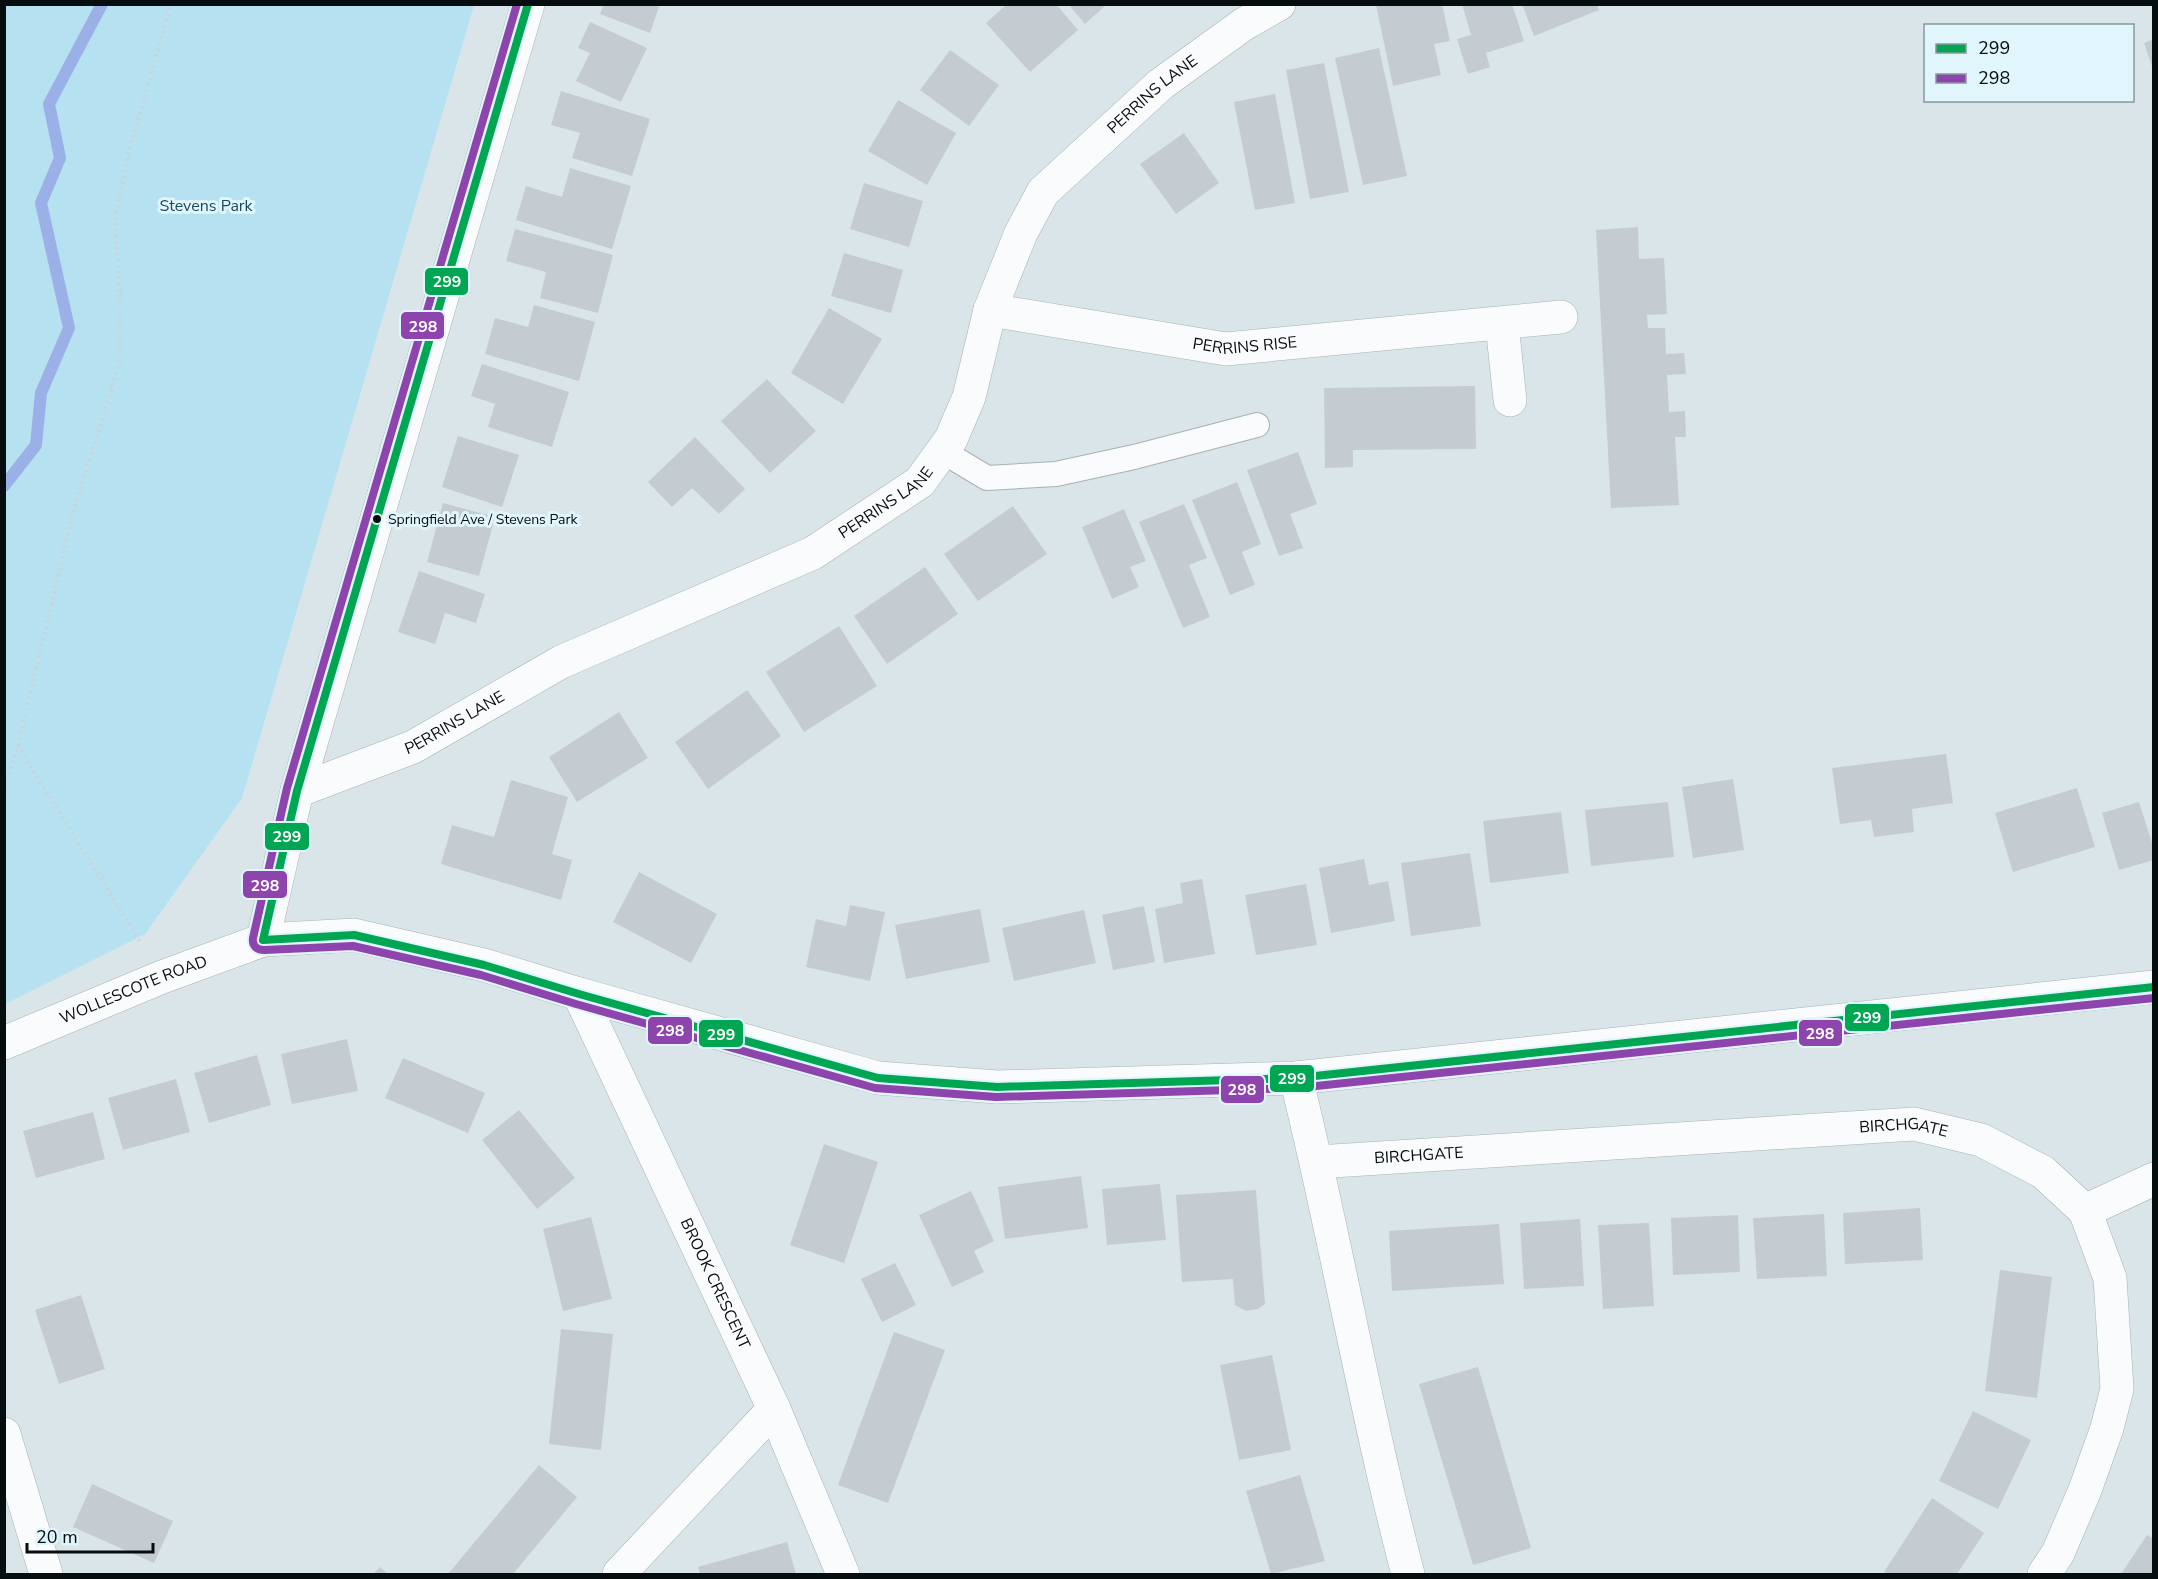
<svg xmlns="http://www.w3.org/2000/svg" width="2158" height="1579" font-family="'Nunito Sans',sans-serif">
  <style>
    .green { fill: #b6e1f0 }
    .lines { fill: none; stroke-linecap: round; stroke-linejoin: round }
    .stream { stroke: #9ab0e7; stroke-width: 12 }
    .building { fill: #c5ccd1 }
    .service-casing { stroke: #a8b1b4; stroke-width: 26 }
    .minor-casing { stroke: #a8b1b4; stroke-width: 34 }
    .tertiary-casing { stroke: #a8b1b4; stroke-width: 34 }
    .path { stroke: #ced1d2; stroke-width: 4; stroke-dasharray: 1.5 4.5; stroke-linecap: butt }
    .service { stroke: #f9fbfc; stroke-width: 24 }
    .minor { stroke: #f9fbfc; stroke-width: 33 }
    .tertiary { stroke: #f9fbfc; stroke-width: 33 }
    .bus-1-casing { stroke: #e1f5fd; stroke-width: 12 }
    .bus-2-casing { stroke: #e1f5fd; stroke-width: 12 }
    .bus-1 { stroke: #00a651; stroke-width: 8 }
    .bus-2 { stroke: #8e44ad; stroke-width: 8 }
    .bus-dot { fill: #060d0f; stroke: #e1f5fd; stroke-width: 2 }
    .labels { text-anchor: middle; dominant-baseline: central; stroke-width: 6; stroke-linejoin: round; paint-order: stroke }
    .bus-label { font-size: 14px; fill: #060d0f; stroke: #e1f5fd; text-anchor: start }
    .street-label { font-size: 16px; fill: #060d0f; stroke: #e1f5fd }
    .park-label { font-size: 16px; fill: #194b5b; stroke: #e1f5fd }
    .line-badge { stroke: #e1f5fd; stroke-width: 2 }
    .badge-label { font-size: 16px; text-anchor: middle; font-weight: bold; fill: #fff }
  </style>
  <rect width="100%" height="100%" fill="#dae5e9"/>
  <path class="green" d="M5 4 474 5 242 798 145 934 5 1004Z"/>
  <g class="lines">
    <path class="stream" d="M4 486 36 445 41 393 69 328 41 203 60 158 49 104 102 4"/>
  </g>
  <path class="building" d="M604 4H660L650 33 600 14Z
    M1007 4H1056L1078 30 1030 72 986 23Z
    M1068 4H1107L1085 24Z
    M1442 4 1450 41 1434 44 1441 75 1393 86 1376 5Z
    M1462 4H1512L1524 41 1486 53 1490 67 1468 74 1457 39 1471 35Z
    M1522 4H1597L1599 10 1534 36Z
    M590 22 647 48 621 102 576 81 590 53 578 48Z
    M2154 39V69H2153L2144 43Z
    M1379 48 1407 176 1363 185 1335 58Z
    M950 50 999 85 969 126 920 90Z
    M1324 63 1349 192 1310 199 1286 70Z
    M561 91 650 119 632 176 572 158 580 133 551 125Z
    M1275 94 1295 203 1255 210 1234 102Z
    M898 100 956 133 927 185 868 151Z
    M1184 133 1219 183 1176 214 1140 164Z
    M570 168 631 186 612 249 516 220 526 186 562 197Z
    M864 183 923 201 909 247 850 229Z
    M1638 227 1639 259 1664 258 1667 314 1647 315 1648 328H1665L1666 354 1684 353 1686 374 1667 375 1669 412 1685 411 1686 437H1675L1679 505 1611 508 1596 230Z
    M515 229 613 255 598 313 540 298 546 272 506 261Z
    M844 253 903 270 891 313 831 296Z
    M534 305 595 322 579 381 485 354 495 318 528 327Z
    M829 308 882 339 843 404 791 373Z
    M482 364 569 392 552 447 488 427 495 404 471 396Z
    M767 379 816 431 770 473 721 421Z
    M1475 386 1476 449 1353 450V467L1325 468 1324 388Z
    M458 436 519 455 502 507 442 487Z
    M695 437 745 489 719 514 692 488 672 507 648 482Z
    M1298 452 1317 504 1290 514 1303 548 1279 556 1247 470Z
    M1237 482 1261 544 1242 552 1255 585 1230 595 1192 500Z
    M443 503 495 517 479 576 427 562Z
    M1184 504 1207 558 1189 565 1210 617 1183 628 1139 522Z
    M1013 506 1047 554 978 601 944 554Z
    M1124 509 1146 561 1130 567 1139 587 1112 599 1082 527Z
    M925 567 958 614 887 664 854 616Z
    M419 571 485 594 476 623 445 613 435 644 398 632Z
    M839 626 877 686 804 732 766 672Z
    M747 690 781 736 708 789 675 742Z
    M619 712 648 758 577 802 549 757Z
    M1946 754 1953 803 1912 809 1914 832 1874 837 1871 820 1840 824 1832 768Z
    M1733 779 1744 850 1693 858 1682 787Z
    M511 780 568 797 552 854 572 860 561 900 441 864 452 825 494 837Z
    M2077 788 2095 847 2013 872 1995 813Z
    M1668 802 1674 857 1591 866 1585 810Z
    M2139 802 2154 849V860L2119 870 2102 813Z
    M1561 812 1569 873 1490 883 1483 821Z
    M1470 853 1481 926 1411 936 1401 863Z
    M1364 859 1369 885 1388 881 1395 921 1331 933 1319 868Z
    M639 872 717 914 691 963 613 922Z
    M1202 879 1215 954 1164 963 1155 909 1183 903 1180 883Z
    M1306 884 1317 945 1256 955 1245 895Z
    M850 905 885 912 870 981 806 967 816 919 846 926Z
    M1144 906 1155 962 1113 970 1102 915Z
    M980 909 990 962 906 979 895 925Z
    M1084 910 1096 963 1014 981 1002 928Z
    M347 1039 358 1091 292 1104 281 1054Z
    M257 1055 271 1105 209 1123 194 1073Z
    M403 1058 485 1093 468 1133 385 1098Z
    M176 1079 190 1132 123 1150 108 1098Z
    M519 1110 575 1178 537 1209 482 1140Z
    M93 1112 105 1159 36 1178 23 1131Z
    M824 1144 878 1162 844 1263 790 1245Z
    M1081 1176 1088 1228 1005 1239 998 1187Z
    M1160 1184 1166 1240 1107 1245 1102 1189Z
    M1256 1190 1265 1304 1258 1309 1246 1311 1235 1305 1233 1279 1182 1282 1176 1195Z
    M971 1191 994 1241 974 1251 984 1272 952 1287 919 1215Z
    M1920 1208 1923 1260 1845 1264 1843 1213Z
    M1824 1214 1827 1276 1757 1279 1753 1218Z
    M1738 1215 1740 1272 1673 1275 1671 1218Z
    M591 1217 612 1299 563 1311 543 1229Z
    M1580 1219 1584 1286 1524 1289 1520 1223Z
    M1649 1223 1654 1306 1603 1309 1598 1225Z
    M1499 1224 1504 1284 1392 1291 1389 1231Z
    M895 1263 916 1305 882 1322 861 1279Z
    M2000 1270 2052 1277 2037 1398 1985 1391Z
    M81 1295 105 1369 59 1384 35 1310Z
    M561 1329 613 1334 601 1450 549 1444Z
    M894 1332 945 1350 888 1503 838 1485Z
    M1272 1355 1291 1450 1239 1460 1220 1365Z
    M1478 1367 1531 1548 1473 1565 1419 1384Z
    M1973 1411 2031 1440 1998 1509 1939 1481Z
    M539 1465 577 1497 513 1574H448Z
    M1300 1475 1325 1561 1271 1574 1246 1491Z
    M92 1484 173 1521 154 1563 73 1527Z
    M1932 1498 1984 1533 1957 1574H1889L1884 1572Z
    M2147 1535 2154 1539V1574H2121Z
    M787 1542 796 1574H700L698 1567Z
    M380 1567 388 1574H373Z"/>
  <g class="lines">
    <g class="service-casing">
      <path id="service" d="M942 451 987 478 1056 474 1134 457 1257 425"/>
    </g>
    <g class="minor-casing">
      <g id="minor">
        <path id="s1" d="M990 310 1226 349 1561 317"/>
        <path d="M1502 324 1510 400"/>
        <path id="s2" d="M297 791 413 747 561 662 813 553 920 482 951 439 969 397 990 310 1021 233 1043 192 1161 84 1244 24 1279 4"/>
        <path id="s3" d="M579 994 774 1409 843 1574"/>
        <path d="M1296 1078C1337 1243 1365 1411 1408 1574"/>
        <path id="s4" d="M1317 1162 1914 1124 1981 1140 2043 1172 2085 1211 2110 1278 2117 1389 2107 1428 2085 1490 2058 1553 2044 1574"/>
        <path d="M2085 1211 2154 1179"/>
        <path d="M4 1434 46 1574"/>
        <path d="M619 1574 774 1409"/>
      </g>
    </g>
    <g class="tertiary-casing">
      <g id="tertiary">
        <path d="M263 940 297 791 528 4"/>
        <path id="s5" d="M4 1043 162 977 263 940 354 935 484 965 579 994 878 1078 997 1087 1296 1078 2154 987"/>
      </g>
    </g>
    <path class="path" d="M18 746 141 943
      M4 791 18 745 74 509 120 362V299L115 219 130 148 171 4"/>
    <use href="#service" class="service"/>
    <use href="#minor" class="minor"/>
    <use href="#tertiary" class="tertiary"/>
    <g class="bus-1-casing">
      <path id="bus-1" d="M528 4 297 791 263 940 354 935 484 965 579 994 878 1078 997 1087 1296 1078 2154 987"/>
    </g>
    <g class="bus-2-casing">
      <path id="bus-2" d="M517 4 287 788 253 938C252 945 256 950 264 950L353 946 481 975 576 1004 875 1088 996 1097 1297 1088 2154 998"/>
    </g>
    <use href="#bus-1" class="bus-1"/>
    <use href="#bus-2" class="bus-2"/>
  </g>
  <circle class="bus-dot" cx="377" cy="519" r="5"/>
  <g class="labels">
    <g class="bus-label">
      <text x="388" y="519">Springfield Ave / Stevens Park</text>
    </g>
    <g class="street-label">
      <text stroke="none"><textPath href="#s2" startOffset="1162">PERRINS LANE</textPath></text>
      <text stroke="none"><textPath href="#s1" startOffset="258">PERRINS RISE</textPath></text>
      <text stroke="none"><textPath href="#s2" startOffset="658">PERRINS LANE</textPath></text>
      <text stroke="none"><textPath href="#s2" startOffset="172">PERRINS LANE</textPath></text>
      <text stroke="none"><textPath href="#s5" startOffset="140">WOLLESCOTE ROAD</textPath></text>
      <text stroke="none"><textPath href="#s4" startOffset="588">BIRCHGATE</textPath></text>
      <text stroke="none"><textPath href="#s4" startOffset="102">BIRCHGATE</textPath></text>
      <text stroke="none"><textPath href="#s3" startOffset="320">BROOK CRESCENT</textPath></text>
    </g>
    <g class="park-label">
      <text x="206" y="206">Stevens Park</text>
    </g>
  </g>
  <g class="line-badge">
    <rect x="424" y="267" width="45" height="29" rx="6" fill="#00a651"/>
    <rect x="400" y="311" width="45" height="29" rx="6" fill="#8e44ad"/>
    <rect x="264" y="822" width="46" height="29" rx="6" fill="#00a651"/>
    <rect x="242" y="870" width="46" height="29" rx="6" fill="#8e44ad"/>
    <rect x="1844" y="1003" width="46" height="29" rx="6" fill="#00a651"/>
    <rect x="647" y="1016" width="46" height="29" rx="6" fill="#8e44ad"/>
    <rect x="1798" y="1019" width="45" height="28" rx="6" fill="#8e44ad"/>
    <rect x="698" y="1019" width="46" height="29" rx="6" fill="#00a651"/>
    <rect x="1269" y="1064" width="46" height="29" rx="6" fill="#00a651"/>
    <rect x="1220" y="1075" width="45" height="29" rx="6" fill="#8e44ad"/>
  </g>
  <g class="badge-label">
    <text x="447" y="287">299</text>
    <text x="423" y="332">298</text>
    <text x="287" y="842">299</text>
    <text x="265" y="891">298</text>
    <text x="1867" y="1023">299</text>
    <text x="670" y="1036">298</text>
    <text x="1820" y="1039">298</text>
    <text x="721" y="1040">299</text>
    <text x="1292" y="1084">299</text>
    <text x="1242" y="1095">298</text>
  </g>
  <rect width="2158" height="1579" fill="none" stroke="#060d0f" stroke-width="12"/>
  <rect x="1924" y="24" width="210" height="78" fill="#e1f5fd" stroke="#89989e" stroke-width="1.5"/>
  <rect x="1936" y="44" width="30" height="9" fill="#00a651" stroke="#89989e" stroke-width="1.5"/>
  <text x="1978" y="54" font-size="18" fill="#060d0f">299</text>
  <rect x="1936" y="74" width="30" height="9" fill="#8e44ad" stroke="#89989e" stroke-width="1.5"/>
  <text x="1978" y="84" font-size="18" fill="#060d0f">298</text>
  <path d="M27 1543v9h126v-9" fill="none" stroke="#060d0f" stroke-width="3"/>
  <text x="36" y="1543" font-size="18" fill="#060d0f" stroke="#e1f5fd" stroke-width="4.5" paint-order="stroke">20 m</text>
</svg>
